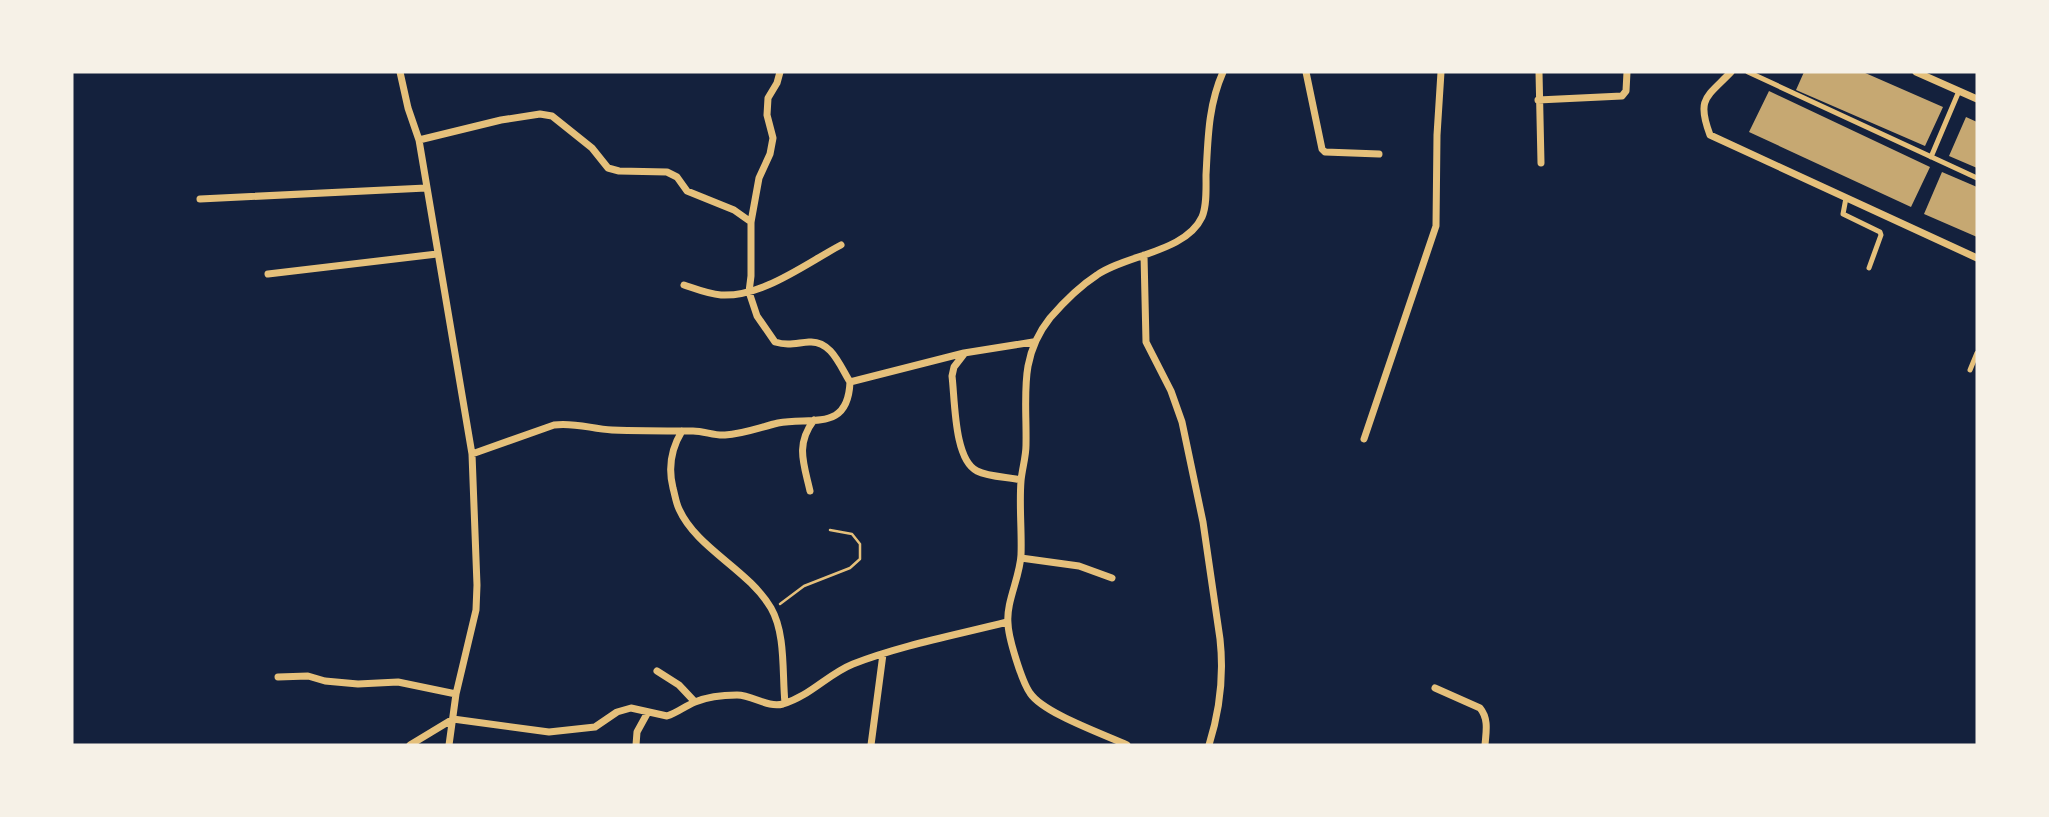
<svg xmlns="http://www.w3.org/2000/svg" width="2049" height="817" font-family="Poppins,sans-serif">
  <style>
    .building { fill: #c6a872 }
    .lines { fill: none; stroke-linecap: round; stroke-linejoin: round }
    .path { stroke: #e5c07b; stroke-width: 2.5 }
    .service { stroke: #e5c07b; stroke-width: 5 }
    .minor { stroke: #e5c07b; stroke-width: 7 }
  </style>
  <rect width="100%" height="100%" fill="#14213d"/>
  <path class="building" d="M1804 72H1863L1943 107 1925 146 1796 90Z
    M1769 91 1930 167 1911 207 1749 132Z
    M1966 117 1977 122V168L1949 156Z
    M1942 172 1977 187V237L1924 214Z"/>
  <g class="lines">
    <path class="path" d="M780 604 804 586 850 568 860 559V544L852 534 830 530"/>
    <path class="service" d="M1748 72 1977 178
      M1931 157 1959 91
      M1846 198 1843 214 1880 232 1881 235 1869 268
      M1970 370 1977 353"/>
    <path class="minor" d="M400 72 408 108 419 140 472 454 477 585 476 610 456 694 449 745
      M780 72 777 83 768 98 767 115 773 138 770 154 759 178 751 222V276L749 292 757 316 775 342C788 346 796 343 809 342 831 340 840 366 850 382
      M1306 72 1322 149 1325 152 1379 154
      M1539 72 1541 163
      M1731 72C1707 97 1696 98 1710 135L1977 258
      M1916 72 1977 99
      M1538 100 1622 96 1626 91 1627 72
      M419 140 501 120 540 114 552 116 592 148 608 168 619 171 667 172 677 177 687 191 734 210 751 222
      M200 199 426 188
      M1144 255 1146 342 1171 391 1182 422 1203 522 1220 639C1224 675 1220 710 1209 745
      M268 274 437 254
      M684 285C696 289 708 294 721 295 763 297 805 264 841 245
      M964 354 954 367 952 376C955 400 954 460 977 471 989 477 1008 477 1021 480
      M682 431C671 449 668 468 673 488 675 495 676 503 679 509 697 549 748 569 771 608 786 634 782 674 785 703
      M1364 439 1436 226 1437 135 1441 72
      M472 454 554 425C574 422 592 429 612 430 639 431 666 431 693 431 704 431 715 436 725 435 743 434 761 427 778 423 814 417 848 431 850 382L964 353 1033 342
      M810 491C804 464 795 445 814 420
      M1021 558 1079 566 1112 578
      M657 671 679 685 695 702
      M278 677 308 676 325 681 358 684 398 682 456 694
      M1435 688 1480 708C1489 719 1486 732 1485 745
      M410 745 453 719 549 732 595 727 617 712 631 708 667 716C677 713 685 706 695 702 707 697 724 695 737 695 753 695 767 708 783 704 810 696 828 674 853 664 902 645 956 635 1007 622
      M636 745 637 732 648 712
      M871 745 883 654
      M1127 745C1103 734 1043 713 1030 693 1022 682 1008 637 1008 623 1006 602 1020 577 1021 555 1022 531 1019 506 1021 481 1022 469 1026 457 1026 445 1027 397 1018 358 1050 318 1063 303 1080 286 1097 275 1125 255 1186 252 1202 217 1207 206 1206 188 1206 175 1208 139 1208 106 1223 72"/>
  </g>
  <rect width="2049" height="817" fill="none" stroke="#f6f1e7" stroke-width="147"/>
</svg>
